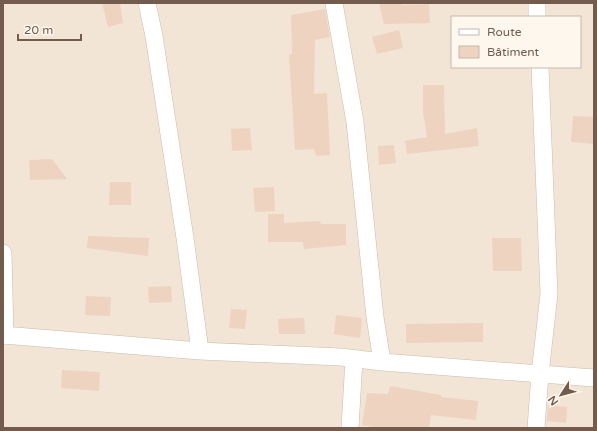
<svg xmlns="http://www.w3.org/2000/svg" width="597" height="431" font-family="'Varela Round',sans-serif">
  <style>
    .residential { fill: #f2e5d6; fill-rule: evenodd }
    .building { fill: #eed3c1 }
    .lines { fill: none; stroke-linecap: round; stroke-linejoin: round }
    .minor-casing { stroke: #ccbbae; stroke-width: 18 }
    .minor { stroke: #fff; stroke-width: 17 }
  </style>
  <rect width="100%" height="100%" fill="#fbf3e7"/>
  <path class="residential" d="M3 3H594V428H3ZM452 17H580V67H452Z"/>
  <path class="building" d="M102 3H120L123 23 108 27Z
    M379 3H402V5L429 4 430 23 384 24Z
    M325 9 330 37 315 40 314 94 327 93 330 155 316 156 314 149 295 150 289 54H292L291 15Z
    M399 30 403 48 377 54 372 37Z
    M423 85H444L445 134 477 128 479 146 407 154 405 141 427 137 423 112Z
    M573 116 594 117V144L571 142Z
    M250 128 252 150 232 151 231 129Z
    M394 145 396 163 379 165 378 146Z
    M52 159 67 179 30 180 29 160Z
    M110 182H131V205H109Z
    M274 187 275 211 255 212 253 188Z
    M268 214H284V223L320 221 321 224H346V245L304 249 303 242H268Z
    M88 236 149 238 148 256 87 248Z
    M492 238H521L522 271H493Z
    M171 286 172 302 149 303 148 287Z
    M86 296 111 297 110 316 85 315Z
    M231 309 247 310 245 329 229 328Z
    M336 315 362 318 360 338 334 334Z
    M304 318 305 334H279L278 319Z
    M483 323V342L406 343V324Z
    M62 370 100 372 99 391 61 388Z
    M390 386 441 395V397L478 401 476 420 431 415 429 428H379L362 425 367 393 388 394Z
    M548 405 567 407 566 423 547 421Z"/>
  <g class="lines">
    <g class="minor-casing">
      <path id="minor" d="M147 3 154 36 185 238 200 351
        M334 3 355 122 375 317 382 362
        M537 3V17
        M3 253 5 336
        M3 335 200 351 341 357 382 362 594 378
        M350 428 354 359
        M536 428 540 374 549 294 540 67"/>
    </g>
    <use href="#minor" class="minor"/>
  </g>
  <rect width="597" height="431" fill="none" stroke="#735b4d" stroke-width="8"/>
  <rect x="451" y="16" width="130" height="52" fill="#fef7ed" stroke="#c6b9ad"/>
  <rect x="459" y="29" width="20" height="6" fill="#ffffff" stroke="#c6b9ad"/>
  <text x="487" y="36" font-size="12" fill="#735b4d">Route</text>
  <rect x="459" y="46" width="20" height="12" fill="#eed3c1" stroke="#c6b9ad"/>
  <text x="487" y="56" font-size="12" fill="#735b4d">Bâtiment</text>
  <g transform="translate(561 395) rotate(234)" stroke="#fef7ed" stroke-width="3" paint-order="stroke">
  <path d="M0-3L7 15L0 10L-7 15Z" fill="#735b4d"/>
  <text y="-6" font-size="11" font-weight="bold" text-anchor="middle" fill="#735b4d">N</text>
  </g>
  <path d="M18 34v6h63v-6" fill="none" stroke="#735b4d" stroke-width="2"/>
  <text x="24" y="34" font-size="12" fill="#735b4d" stroke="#fef7ed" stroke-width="3" paint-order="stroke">20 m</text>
</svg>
